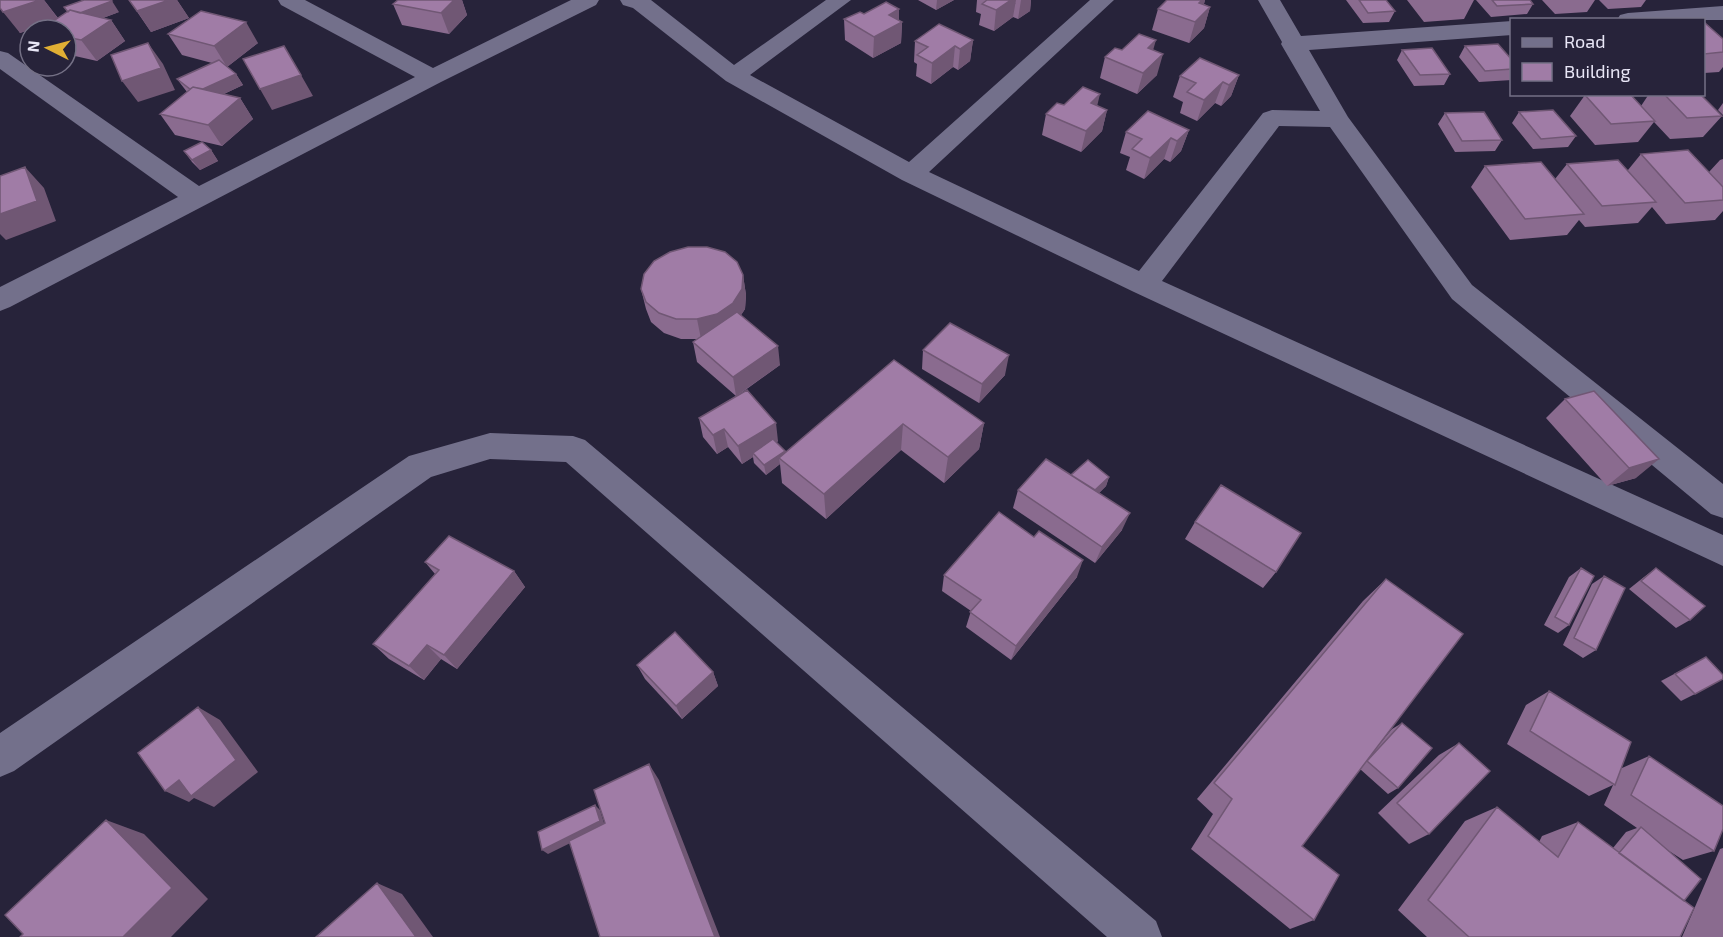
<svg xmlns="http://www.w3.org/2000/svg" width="1723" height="937" font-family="'Exo 2',sans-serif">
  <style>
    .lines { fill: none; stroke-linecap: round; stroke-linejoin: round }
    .minor { fill: #73708b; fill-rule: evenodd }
    .wall { fill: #8a6b8f }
    .shaded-wall { fill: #705774 }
    .building { fill: #a07ca6; stroke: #705774; stroke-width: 1.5 }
  </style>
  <rect width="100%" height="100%" fill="#27233a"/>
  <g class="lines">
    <path class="minor" d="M278 0H305L433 68 571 0H599L596 5 441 82 10 307 0 311V287L178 197 0 69V51L8 53 199 186 415 77 281 5Z
      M620 0H651L734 65 826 0H851L750 75 909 162 1090 0H1114L929 172 1139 271 1263 113 1272 110 1320 111 1281 44 1282 42 1258 0H1280L1301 36 1512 21V35L1309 50 1348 117 1472 285 1723 484V518L1711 514 1452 299 1330 127 1279 126 1162 281 1723 535V566L1134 292 902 180 726 81 633 8 623 5Z
      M1723 6V20H1617L1620 15 1628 13Z
      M490 433 573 436 585 440 1156 921 1162 937H1107L566 462 490 459 431 477 14 771 0 777V733L409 456Z"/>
  </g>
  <path class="wall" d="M0 0H44L58 18 119 12 103 18 111 20 125 41 97 61 66 54V30L51 22 20 33Z
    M129 0H177L189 18 151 32Z
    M398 0H462L467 15 449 34 402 25 393 4Z
    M918 0H954L936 10Z
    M977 0H1016L1015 4 1016 0H1031L1030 11 1018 19 1013 17 994 31 979 25 981 14 976 12Z
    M1167 0H1205L1204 4 1210 7 1204 28 1189 43 1152 30 1158 9Z
    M1346 0H1386L1395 11 1389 22 1363 23Z
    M1407 0H1474L1464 19 1424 22Z
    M1476 0H1530L1533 4 1527 14 1491 17Z
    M1542 0H1595L1587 12 1555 14Z
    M1599 0H1646L1641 7 1608 9Z
    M899 9V21L902 22 901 43 873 58 845 40 844 19 864 14Z
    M1704 23 1723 39V67L1719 72 1704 73Z
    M168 34 258 43 227 67 236 74 243 85 224 94 240 98 253 119 222 146 175 135 160 114 187 92 177 79 212 63 182 55Z
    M973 40 970 61 958 70 953 67 931 84 916 76 917 64 914 62 915 41Z
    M1465 46 1512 60V80L1479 82 1459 57Z
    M1122 50H1153L1157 75 1137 94 1100 78 1105 57Z
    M1402 50 1450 74 1444 85 1414 86 1397 60Z
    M1239 75 1231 96 1221 106 1215 103 1197 121 1180 113 1183 102 1173 97 1180 76Z
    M1649 94H1700L1722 116 1703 137 1670 139 1654 122 1638 142 1595 145 1570 116 1585 95 1641 106Z
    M1723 103V115L1718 110Z
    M1064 105 1107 110 1102 131 1081 152 1042 135 1046 114Z
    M1519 112 1576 136 1568 147 1533 149 1512 123Z
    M1445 113 1502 140 1495 151 1455 152 1438 124Z
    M1189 130 1181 151 1170 162 1164 159 1144 179 1126 170 1130 157 1120 153 1126 132Z
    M211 150 218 161 200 170 192 162 184 151Z
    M1641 154 1709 172 1720 160 1723 159V211L1715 220 1666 224 1652 207 1638 223 1585 227 1579 220 1567 235 1510 240 1471 187 1485 166 1555 179 1567 164 1628 170Z
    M743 275 746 295 745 309 741 315 780 365 737 396 778 441 776 443 785 453 894 360 984 423 979 449 944 483 901 450 826 519 782 483 780 464 766 475 754 463 753 457 742 464 728 447 717 454 703 437 699 418 736 396 697 362 693 342 697 339H681L664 333 651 322 646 309 641 289Z
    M923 350 1005 375 979 403 922 369Z
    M1594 391 1636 478 1607 486 1546 418 1565 399Z
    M1071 475 1109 477 1106 486 1099 493 1122 530 1095 563 1013 508 1018 490Z
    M1195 522 1276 572 1263 588 1185 539Z
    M425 562 514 571 525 587 457 669 441 659 424 680 389 659 373 644 435 574Z
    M1581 568 1569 625 1558 633 1544 625 1569 577Z
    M1656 568 1690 620 1676 628 1629 589 1644 577Z
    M944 575 1077 577 1011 660 966 627 971 611 942 591Z
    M1604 576 1596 650 1583 658 1563 645 1592 584Z
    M1386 579 1382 741 1392 729 1402 723 1398 788 1388 794 1360 769 1302 846 1314 920 1290 929 1191 849 1213 814 1197 799 1363 601Z
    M1706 657 1695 694 1681 701 1661 681Z
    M637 665 713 672 718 686 682 719 645 679Z
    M1549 691 1622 768 1649 756 1714 851 1683 860 1666 849 1684 901 1680 937H1427L1398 910 1465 821 1497 807 1539 842 1542 836 1578 822 1613 848 1626 832 1637 828 1604 805 1613 785 1589 796 1507 744 1526 705Z
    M1459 743 1429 834 1409 844 1378 813 1439 755Z
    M1723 848V937H1682L1720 849Z"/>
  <path class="shaded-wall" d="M40 0H44L59 20 20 33 3 12Z
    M169 0H177L189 18 151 32 137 11Z
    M454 0H462L467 15 449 34 441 13Z
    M937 0H954L936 10Z
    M1011 0H1016L1013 17 994 31 996 10Z
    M1021 0H1031L1030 11 1018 19Z
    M1202 0H1205L1200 16 1199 3Z
    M112 1 119 12 79 27 71 16Z
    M1210 7 1204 28 1189 43 1195 22Z
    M899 9V23L902 22 901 43 873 58 874 37 889 15Z
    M111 20 125 41 97 61 81 40Z
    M246 22 258 43 227 67 214 46Z
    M973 40 970 61 958 70 960 49Z
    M1156 40 1150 61 1148 48Z
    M148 43 163 64 175 90 138 102 122 81Z
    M955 46 953 67 931 84 932 63Z
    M1163 54 1157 75 1137 94 1143 73Z
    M236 74 243 85 202 104 194 93Z
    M301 75 313 96 272 110 260 89Z
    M1239 75 1231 96 1221 106 1229 85Z
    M1223 82 1215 103 1197 121 1204 100Z
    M1100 94 1095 115 1091 103Z
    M240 98 253 119 222 146 208 125Z
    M1107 110 1102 131 1081 152 1086 131Z
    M1189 130 1181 151 1170 162 1177 141Z
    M1171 138 1164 159 1144 179 1150 158Z
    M211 150 218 161 200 170 192 160Z
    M25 167 44 188 56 221 6 240 0 234V214Z
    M743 275 746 295 745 309 736 323 701 339 697 319Z
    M778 346 780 365 736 396 733 377Z
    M1009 355 1005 375 979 403 982 384Z
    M776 423 778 441 755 456 753 453V457L742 464 738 446Z
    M984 423 979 449 944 483 948 457Z
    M903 424 901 450 826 519 824 494Z
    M724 429 728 447 717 454 713 435Z
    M785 451 786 460 779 458 780 464 766 475 764 465Z
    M1659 459 1636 478 1607 486 1629 468Z
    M1109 477 1106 486 1088 504 1091 494Z
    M1130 513 1122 530 1095 563 1102 547Z
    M1083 560 1077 577 1011 660 1016 646Z
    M514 571 525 587 457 669 444 655Z
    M427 645 441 659 424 680 409 666Z
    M713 672 718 686 682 719 676 706Z
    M198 707 220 720 258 772 214 807 194 798 189 802 165 791Z
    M649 764 659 780 720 937H715Z
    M595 805 600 810 605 826 548 854 542 850Z
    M106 820 144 834 208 899 171 937H123Z
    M377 883 402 894 433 937H416Z"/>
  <path class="building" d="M0 0H40L3 12 0 8Z
    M84 0H111L112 1 80 13 70 10 68 12 64 7Z
    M129 0H169L137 11Z
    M398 0H454L441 13 393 4Z
    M987 0H1011L996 10 982 4Z
    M1167 0H1202L1199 3 1210 7 1195 22 1158 9Z
    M1359 0H1386L1395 11 1368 13Z
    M1492 0H1530L1533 4 1497 6Z
    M886 2 899 9 889 15 902 22 874 37 844 19 860 12 864 14Z
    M70 10 111 20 81 40 66 37V30H40Z
    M201 11 246 22 214 46 168 34Z
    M1704 23H1705L1723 39V52L1704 54Z
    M939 24 973 40 960 49 955 46 932 63 917 55 928 47 915 41Z
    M1139 34 1156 40 1148 48 1163 54 1143 73 1105 57 1115 48 1122 50Z
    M148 43 161 68 122 81 111 55Z
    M1498 44 1512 60V69L1485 71 1465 46Z
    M284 46 301 75 260 89 243 59Z
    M1432 48 1450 74 1420 75 1402 50Z
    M1200 58 1239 75 1229 85 1223 82 1204 100 1187 92 1196 83 1180 76Z
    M219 60 236 74 203 89 193 87 190 89 177 79Z
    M193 87 240 98 208 125 160 114Z
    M1083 87 1100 94 1091 103 1107 110 1086 131 1046 114 1057 103 1064 105Z
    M1593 94H1630L1655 121 1611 124 1585 95Z
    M1664 94H1700L1722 116 1687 118Z
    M1553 110 1576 136 1541 139 1519 112Z
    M1148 111 1189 130 1177 141 1171 138 1150 158 1132 149 1142 139 1126 132Z
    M1484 112 1502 140 1462 141 1445 113Z
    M202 142 211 150 192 160 184 151Z
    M1688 150 1723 187V200L1685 203 1641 154Z
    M1618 160 1656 202 1602 206 1567 164Z
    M1541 162 1584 214 1525 219 1485 166Z
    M25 167 37 201 0 214V176Z
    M688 247H707L725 252 737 262 743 275 742 289 733 303 717 314 697 319H676L659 313 646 302 641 289 644 274 654 261 670 252Z
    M737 312 778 346 733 377 693 342Z
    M950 323 1009 355 982 384 923 350Z
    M894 360 984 423 948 457 903 424 824 494 779 458Z
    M747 390 776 423 738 446 724 429 713 435 699 418Z
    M1594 391 1659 459 1629 468 1565 399Z
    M773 439 785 451 764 465 753 453Z
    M1046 459 1130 513 1102 547 1018 490Z
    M1088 460 1109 477 1095 490 1071 475Z
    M1221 485 1301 533 1276 572 1195 522Z
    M999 512 1034 537 1039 531 1083 560 1016 646 970 612 981 600 944 575Z
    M449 536 514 571 444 655 427 645 409 666 373 644 439 570 425 562Z
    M1581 568 1594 576 1569 625 1555 617Z
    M1656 568 1705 606 1690 620 1641 581Z
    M1604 576 1625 588 1596 650 1574 638Z
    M1386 579 1463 634 1302 846 1339 875 1314 920 1208 836 1232 799 1214 783Z
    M675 632 713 672 676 706 637 665Z
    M1706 657 1723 675V679L1695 694 1675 674Z
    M1549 691 1631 742 1615 785 1530 731Z
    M198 707 236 760 191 796 179 780 165 791 138 753Z
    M1402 723 1432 748 1398 788 1367 761Z
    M1459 743 1490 771 1429 834 1397 803Z
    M1649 756 1723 806V829L1714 851 1631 795Z
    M649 764 715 937H600L569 841 605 823 594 790Z
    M595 805 600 821 542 850 538 832Z
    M1497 807 1558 857 1578 822 1694 908 1680 937H1469L1428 900Z
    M106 820 172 888 123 937H20L23 934 5 915Z
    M1641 827 1701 879 1684 901 1619 853Z
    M377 883 416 937H316Z"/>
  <rect x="1510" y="18" width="195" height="78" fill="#27233a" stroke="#757186" stroke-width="1.5"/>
  <rect x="1522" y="38" width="30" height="9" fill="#73708b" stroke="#757186" stroke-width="1.5"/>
  <text x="1564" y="48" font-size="18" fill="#e9e7f7">Road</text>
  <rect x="1522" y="63" width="30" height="18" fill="#a07ca6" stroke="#757186" stroke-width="1.5"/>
  <text x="1564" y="78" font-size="18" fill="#e9e7f7">Building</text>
  <g transform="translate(48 48) rotate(276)"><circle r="28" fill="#27233a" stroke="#757186" stroke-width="1.5"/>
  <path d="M0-4.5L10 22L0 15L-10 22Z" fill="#e1af34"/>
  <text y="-9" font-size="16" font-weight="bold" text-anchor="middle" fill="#e9e7f7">N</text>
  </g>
</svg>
